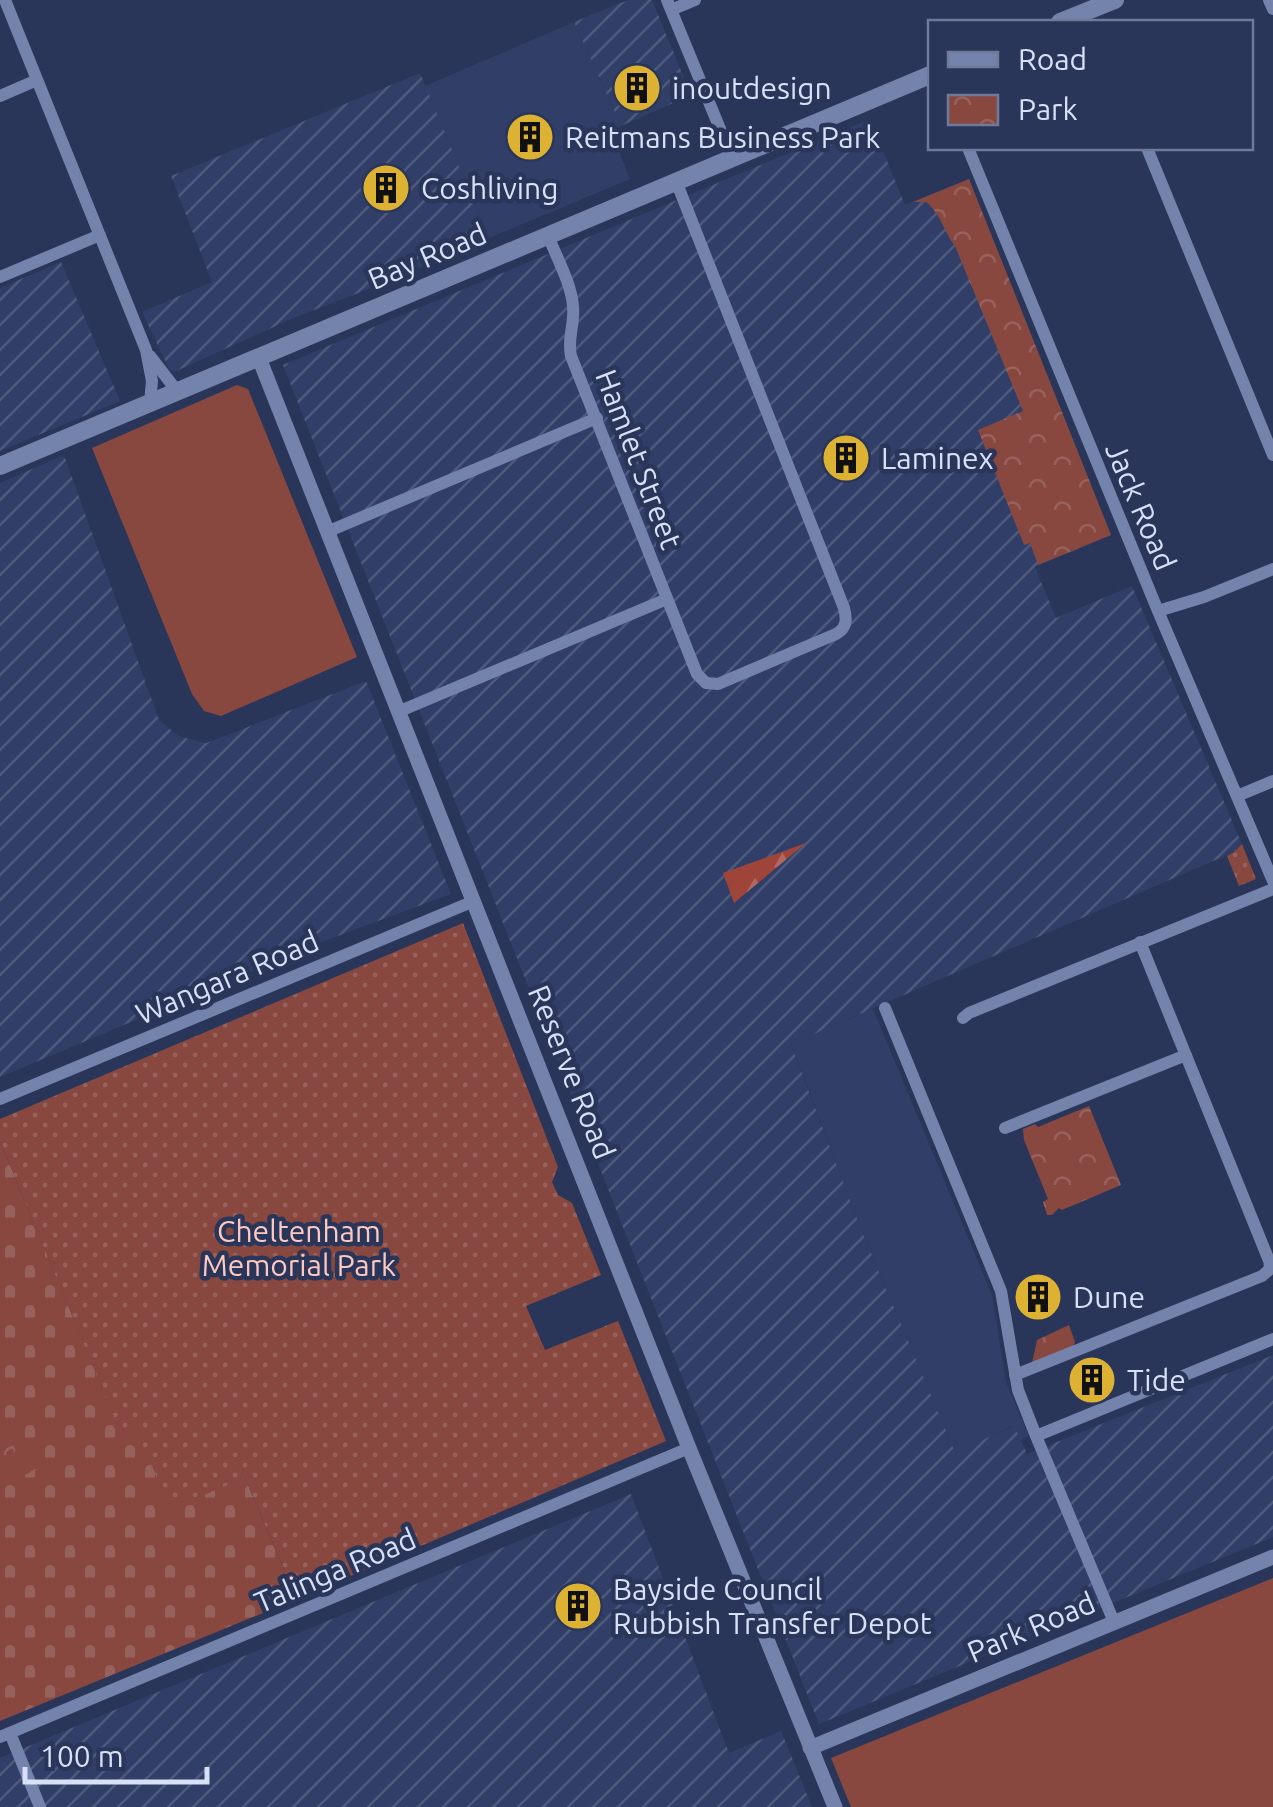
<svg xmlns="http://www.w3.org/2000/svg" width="1273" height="1807" font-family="Ubuntu,sans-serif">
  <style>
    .built { fill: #303e68 }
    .industrial { fill: url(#industrial-furrows) }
    .grass { fill: #884840 }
    .forest { fill: url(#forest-firs) }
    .cemetery { fill: url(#cemetery-stones) }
    .park { fill: url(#park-crowns) }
    .garden { fill: url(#garden-dots) }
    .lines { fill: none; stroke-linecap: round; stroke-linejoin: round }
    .minor { stroke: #7483ac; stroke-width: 12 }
    .tertiary { stroke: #7483ac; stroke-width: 15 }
    .secondary { stroke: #7483ac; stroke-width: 18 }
    .labels { text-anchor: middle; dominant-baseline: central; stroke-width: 9; stroke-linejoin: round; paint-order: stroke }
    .poi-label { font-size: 30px; fill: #d7e0f7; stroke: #2a3659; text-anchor: start }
    .street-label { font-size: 30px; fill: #d7e0f7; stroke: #2a3659 }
    .park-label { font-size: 30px; fill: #fcc8bf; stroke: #2a3659 }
  </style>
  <defs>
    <pattern id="industrial-furrows" width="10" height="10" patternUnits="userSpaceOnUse" patternTransform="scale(2.5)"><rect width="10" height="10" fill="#303e68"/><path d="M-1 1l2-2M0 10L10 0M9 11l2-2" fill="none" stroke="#4d5a7e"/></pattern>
    <pattern id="forest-firs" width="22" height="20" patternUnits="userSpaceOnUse" patternTransform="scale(2.5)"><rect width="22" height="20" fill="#9f4439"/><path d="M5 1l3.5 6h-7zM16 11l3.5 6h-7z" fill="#b06860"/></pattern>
    <pattern id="cemetery-stones" width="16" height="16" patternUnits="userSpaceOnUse" patternTransform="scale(2.5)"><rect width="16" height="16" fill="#884840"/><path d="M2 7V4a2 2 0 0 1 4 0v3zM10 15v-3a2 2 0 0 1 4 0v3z" fill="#98625c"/></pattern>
    <pattern id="park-crowns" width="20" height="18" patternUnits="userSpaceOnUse" patternTransform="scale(2.5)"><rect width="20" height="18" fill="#884840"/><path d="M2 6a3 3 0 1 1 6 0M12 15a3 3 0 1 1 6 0" fill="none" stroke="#98625c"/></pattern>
    <pattern id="garden-dots" width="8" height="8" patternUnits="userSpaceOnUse" patternTransform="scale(2.5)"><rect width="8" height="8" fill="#884840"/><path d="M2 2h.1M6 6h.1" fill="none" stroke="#98625c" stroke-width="1.8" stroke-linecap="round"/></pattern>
  </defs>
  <rect width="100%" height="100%" fill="#2a3659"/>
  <path class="built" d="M574 22 621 126 611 131 630 179 489 238 425 86Z
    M873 1009 992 1295 1006 1382 1029 1436 1020 1440 1013 1426 955 1453 861 1229 791 1043Z"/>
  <path class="industrial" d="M628 0H652L691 95 621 126 574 22Z
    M420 73 489 238 369 289 296 317 174 372 169 369 142 312 212 282 171 176Z
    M870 119 905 205 969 179 1111 535 1035 567 1056 618 1132 586 1242 844 1234 852 791 1044 861 1229 955 1452 1014 1426 1027 1454 1273 1355V1537L819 1724 283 365Z
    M61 262 120 401 0 451V288Z
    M64 455 159 720 178 736 206 743 366 681 451 894 319 943 0 1077V483Z
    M631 1494 729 1753 781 1731 812 1807H0V1758Z"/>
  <path class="grass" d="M237 385 248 389 357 657 221 716 204 711 192 694 92 448Z
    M1273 1578V1807H851L831 1758Z"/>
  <path class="forest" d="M806 843 734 903 723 873Z"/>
  <path class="cemetery" d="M0 1141 121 1433 136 1427 245 1478 297 1599 0 1721Z"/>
  <path class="park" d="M969 179 1111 535 1038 565 1030 543 1024 545 978 430 1023 411 955 246C944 232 941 214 926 202H913Z
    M1089 1106 1121 1185 1062 1210 1059 1208 1052 1215H1047L1043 1202 1048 1199 1024 1140 1023 1129 1035 1124 1038 1127Z
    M1069 1325 1075 1342 1073 1346 1032 1363 1037 1340Z
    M0 1420 21 1467 36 1461 40 1468 0 1486Z"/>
  <path class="garden" d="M1242 844 1256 879 1239 886 1227 856 1234 852Z
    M463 923 558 1167 552 1182 558 1195 572 1203 601 1275 526 1306 545 1350 618 1321 666 1441 297 1599 245 1478 170 1509 136 1428 121 1434 0 1141V1119Z"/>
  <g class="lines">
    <path class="minor" d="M5 0 146 350 152 381 150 403
      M667 0 732 158
      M1269 0 1273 9
      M671 10 695 0
      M0 96 37 80
      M968 148 1158 611 1273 881
      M1147 148 1273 455
      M548 235C556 257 571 282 573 306 575 324 567 338 571 356L697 674 706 683 718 684 836 634C847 628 847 619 844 608L676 181
      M0 277 100 235
      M150 356 177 391
      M329 531 597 418
      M1158 611 1204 597 1273 569
      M400 711 667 599
      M1237 796 1273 781
      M885 1008 1001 1291 1018 1390 1036 1436
      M963 1018 969 1013 1273 889
      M0 1099 474 901
      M1005 1128 1186 1055
      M1015 1375 1262 1276 1269 1270 1270 1263 1140 942
      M1114 1622 1036 1436 1273 1339
      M10 1733 40 1807
      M0 1737 689 1448"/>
    <path class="tertiary" d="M259 358 689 1448 835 1807
      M810 1748 1273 1557"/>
    <path class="secondary" d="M1060 22 1115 0
      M0 466 930 75"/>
  </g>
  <defs>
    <g id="building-disc" transform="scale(2.5)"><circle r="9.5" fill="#ddb233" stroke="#2a3659"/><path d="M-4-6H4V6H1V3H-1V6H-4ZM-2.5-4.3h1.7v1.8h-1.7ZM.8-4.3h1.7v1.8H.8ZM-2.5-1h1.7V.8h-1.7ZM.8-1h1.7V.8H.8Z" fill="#111"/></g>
  </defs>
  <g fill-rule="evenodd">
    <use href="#building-disc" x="637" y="88"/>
    <use href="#building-disc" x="530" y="137"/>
    <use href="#building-disc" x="386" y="188"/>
    <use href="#building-disc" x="846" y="458"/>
    <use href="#building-disc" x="1038" y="1297"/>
    <use href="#building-disc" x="1092" y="1380"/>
    <use href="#building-disc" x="578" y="1606"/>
  </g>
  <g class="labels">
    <g class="poi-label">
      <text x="672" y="88">inoutdesign</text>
      <text x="565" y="137">Reitmans Business Park</text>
      <text x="421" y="188">Coshliving</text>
      <text x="881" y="458">Laminex</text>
      <text x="1073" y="1297">Dune</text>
      <text x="1127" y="1380">Tide</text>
      <text x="613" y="1589">Bayside Council<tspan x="613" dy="34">Rubbish Transfer Depot</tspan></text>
    </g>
    <g class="street-label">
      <text transform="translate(427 256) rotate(-23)">Bay Road</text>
      <text transform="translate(639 459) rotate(69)">Hamlet Street</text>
      <text transform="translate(1141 506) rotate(67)">Jack Road</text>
      <text transform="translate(227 977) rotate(-23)">Wangara Road</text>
      <text transform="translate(572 1072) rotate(68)">Reserve Road</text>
      <text transform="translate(335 1570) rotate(-23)">Talinga Road</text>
      <text transform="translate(1031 1627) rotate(-23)">Park Road</text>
    </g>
    <g class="park-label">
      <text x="299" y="1231">Cheltenham<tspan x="299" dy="34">Memorial Park</tspan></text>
    </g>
  </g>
  <rect x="928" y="20" width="325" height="130" fill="#2a3659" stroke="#6f7a98" stroke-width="2.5"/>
  <rect x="948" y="52" width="50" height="15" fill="#7483ac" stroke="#6f7a98" stroke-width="2.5"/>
  <text x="1018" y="70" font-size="30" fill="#d7e0f7">Road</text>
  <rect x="948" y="95" width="50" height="30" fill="url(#park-crowns)" stroke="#6f7a98" stroke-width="2.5"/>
  <text x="1018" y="120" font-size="30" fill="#d7e0f7">Park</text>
  <path d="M25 1767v15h182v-15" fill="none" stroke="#d7e0f7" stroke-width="5"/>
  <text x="40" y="1767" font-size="30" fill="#d7e0f7" stroke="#2a3659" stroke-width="8" paint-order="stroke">100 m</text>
</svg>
